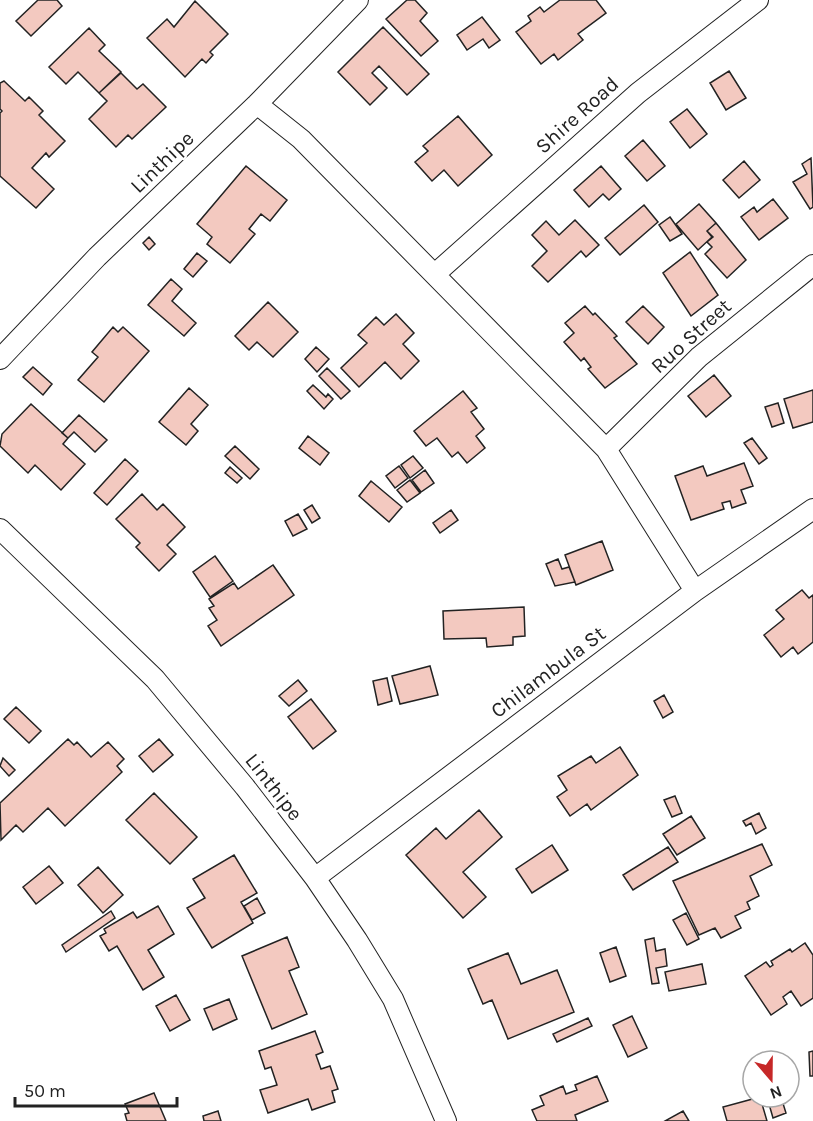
<svg xmlns="http://www.w3.org/2000/svg" width="813" height="1121" font-family="Karla,sans-serif">
  <style>
    .building { fill: #f3c9c0; stroke: #222; stroke-width: 1.5 }
    .lines { fill: none; stroke-linecap: round; stroke-linejoin: round }
    .street-casing { stroke: #222; stroke-width: 22 }
    .street { stroke: #fff; stroke-width: 20 }
    .labels { text-anchor: middle; dominant-baseline: central; stroke-width: 4.5; stroke-linejoin: round; paint-order: stroke }
    .street-label { font-size: 21px; fill: #222; stroke: #fff }
  </style>
  <rect width="100%" height="100%" fill="#fff"/>
  <path class="building" d="M38 0H57L62 6 31 36 16 21Z
    M407 0H415L427 13 420 21 438 41 421 56 386 19Z
    M560 0H596L606 13 578 34 583 40 558 60 554 54 541 64 516 32 531 21 528 16 540 7 544 12Z
    M195 1 228 34 210 52 213 55 206 63 202 59 185 77 147 38 167 19 174 27Z
    M482 17 500 40 489 48 483 39 467 50 457 35Z
    M383 27 429 74 407 95 379 66 372 73 387 88 370 105 338 72Z
    M89 28 105 45 99 51 121 72 99 93 78 72 66 84 49 67Z
    M729 71 746 98 726 110 710 83Z
    M121 73 137 89 143 84 166 107 132 139 128 135 116 147 89 119 107 101 99 93Z
    M4 81 25 101 29 97 43 111 39 115 65 141 49 157 46 153 32 168 54 189 36 208 0 176V113L2 111 0 109V83Z
    M687 109 707 134 690 148 670 122Z
    M458 116 492 155 458 186 444 170 432 181 415 162 428 151 423 146Z
    M643 140 665 166 647 181 625 156Z
    M811 158 813 207 810 209 793 182 807 174 802 164Z
    M744 161 760 180 739 198 723 180Z
    M246 166 287 200 270 221 261 214 249 229 255 234 230 263 207 244 212 237 197 224Z
    M601 166 621 189 609 200 603 194 589 207 574 190Z
    M773 199 788 218 759 240 741 217 754 207 757 212Z
    M699 204 716 223 707 231 712 237 698 250 676 224Z
    M644 205 658 222 620 255 605 238Z
    M670 217 682 234 670 241 659 225Z
    M575 220 599 245 586 257 581 251 548 282 532 266 547 251 532 235 546 221 559 235Z
    M716 223 746 260 727 278 705 254 712 247 707 242 713 237 707 231Z
    M149 237 155 244 149 250 143 243Z
    M690 252 718 295 691 316 663 273Z
    M197 253 207 261 193 277 184 269Z
    M171 279 182 289 172 301 196 323 184 336 148 305Z
    M268 302 298 332 273 357 257 342 249 350 235 336Z
    M585 306 593 315 595 313 617 336 614 338 637 364 605 388 588 369 591 367 584 358 581 361 564 342 574 333 565 323Z
    M643 306 664 327 648 344 626 322Z
    M396 314 414 333 403 344 419 361 401 379 385 362 359 387 341 368 367 343 358 335 376 317 384 325Z
    M113 327 118 332 123 327 149 351 104 402 78 380 98 357 92 352Z
    M316 347 329 359 317 372 305 359Z
    M33 367 52 384 43 395 23 377Z
    M327 368 350 391 341 399 319 376Z
    M714 375 731 396 706 417 688 396Z
    M313 385 326 397 328 394 333 399 324 409 307 391Z
    M189 388 208 405 191 424 198 431 186 445 159 422Z
    M813 390V422L793 428 784 399Z
    M463 391 477 408 471 412 484 429 476 436 485 448 467 463 458 452 452 457 437 438 426 446 414 431Z
    M778 403 784 423 772 427 765 407Z
    M31 404 68 438 63 444 85 464 61 490 35 465 28 473 0 446 2 434Z
    M79 415 107 440 95 452 74 432 68 438 62 433Z
    M308 436 329 453 320 465 299 448Z
    M752 438 767 458 759 464 744 443Z
    M235 446 259 469 250 479 225 456Z
    M413 456 423 468 410 478 401 465Z
    M125 459 138 471 107 505 94 493Z
    M744 463 753 486 741 490 746 503 732 508 730 501 722 503 724 509 691 520 675 476 703 466 707 476Z
    M399 466 408 478 395 488 386 476Z
    M230 467 242 478 237 483 225 473Z
    M425 470 434 483 421 492 412 480Z
    M410 480 420 493 407 502 397 490Z
    M371 481 402 507 389 522 359 496Z
    M142 494 157 510 163 504 185 527 167 545 176 554 159 571 136 547 140 543 116 519Z
    M312 505 320 518 312 523 304 510Z
    M451 510 458 520 440 533 433 523Z
    M298 514 307 529 293 536 285 521Z
    M602 541 613 570 576 585 565 555Z
    M215 556 233 581 210 597 193 572Z
    M558 559 562 569 569 567 575 582 555 586 546 564Z
    M273 565 294 595 221 646 208 626 217 620 209 608 214 606 209 599 234 583 238 589Z
    M802 590 809 598 813 595V642L798 654 793 647 781 657 764 635 784 619 776 610Z
    M524 607 525 636 513 637V645L487 647 486 638 444 639 443 611Z
    M430 666 438 695 400 704 392 676Z
    M387 678 392 701 378 705 373 681Z
    M298 680 307 691 289 706 279 696Z
    M664 695 673 712 663 718 654 701Z
    M311 699 336 731 313 749 288 717Z
    M16 707 41 731 29 743 4 719Z
    M68 739 74 745 77 742 91 757 108 742 124 759 117 766 122 772 65 826 48 808 23 832 16 825 1 840 0 803Z
    M159 739 173 755 153 772 139 756Z
    M620 747 638 775 591 810 587 804 570 816 557 797 567 790 558 776 591 756 596 763Z
    M3 758 15 770 9 776 0 766Z
    M154 793 197 837 170 864 126 820Z
    M675 796 682 813 672 817 664 800Z
    M479 810 502 837 463 872 486 897 463 918 406 855 436 828 446 839Z
    M759 813 766 828 756 834 751 823 746 826 743 821Z
    M691 816 705 838 677 855 663 834Z
    M762 844 772 865 750 876 759 896 747 902 750 909 735 916 741 928 721 938 715 928 699 935 673 881Z
    M552 845 568 870 532 893 516 869Z
    M668 847 678 862 633 890 623 875Z
    M234 855 257 893 241 902 253 923 212 948 187 908 205 898 193 879Z
    M49 866 63 883 36 904 23 887Z
    M98 867 123 895 103 913 78 885Z
    M257 898 265 913 252 920 244 906Z
    M158 906 174 934 148 950 164 977 143 990 117 946 109 951 100 936 106 933 104 929 133 912 137 918Z
    M111 911 115 918 66 952 62 945Z
    M686 913 699 939 687 945 673 920Z
    M287 937 299 967 289 971 307 1014 272 1029 242 956Z
    M654 938 656 951 665 949 667 966 656 968 659 983 652 984 645 940Z
    M805 943 813 955V998L801 1006 791 991 783 997 787 1004 771 1015 745 976 766 962 770 967 773 965 771 961 790 949 792 952Z
    M616 947 626 976 610 982 600 953Z
    M508 953 521 984 557 970 574 1012 508 1039 492 1000 483 1004 468 969Z
    M702 964 706 984 669 991 665 972Z
    M176 995 190 1020 170 1031 156 1006Z
    M229 999 237 1019 213 1030 204 1009Z
    M632 1016 647 1048 628 1057 613 1025Z
    M588 1018 592 1026 557 1042 553 1034Z
    M315 1031 323 1052 316 1055 321 1069 330 1066 338 1089 332 1091 335 1102 312 1110 308 1099 268 1113 260 1090 277 1085 271 1067 265 1069 259 1051Z
    M813 1051V1076H810L809 1052Z
    M597 1076 608 1101 575 1115 577 1121H537L532 1110 544 1105 540 1096 563 1086 566 1094 577 1090 575 1085Z
    M154 1093 166 1121H127L125 1114 129 1113 125 1104Z
    M760 1097 767 1121H727L723 1107Z
    M767 1097H781L786 1113 773 1118Z
    M218 1111 221 1121H204L203 1116Z
    M683 1111 689 1121H665Z"/>
  <g class="lines">
    <g class="street-casing">
      <path id="street" d="M257 104 301 139 606 449 695 591
        M435 274 638 93 758 0
        M0 359 97 257 257 104 358 0
        M606 449 699 357 813 265
        M0 529 155 679 245 787 315 878 357 940 393 999 446 1121
        M315 878 695 591 813 509"/>
    </g>
    <use href="#street" class="street"/>
  </g>
  <g class="labels">
    <g class="street-label">
      <text transform="translate(577 115) rotate(-42)">Shire Road</text>
      <text transform="translate(162 162) rotate(-44)">Linthipe</text>
      <text transform="translate(691 336) rotate(-42)">Ruo Street</text>
      <text transform="translate(548 672) rotate(-37)">Chilambula St</text>
      <text transform="translate(274 787) rotate(52)">Linthipe</text>
    </g>
  </g>
  <g transform="translate(771 1079) rotate(160)"><circle r="28" fill="#ffffff" stroke="#a7a7a7" stroke-width="1.5"/>
  <path d="M0-4.5L10 22L0 15L-10 22Z" fill="#c62828"/>
  <text y="-9" font-size="16" font-weight="bold" text-anchor="middle" fill="#222222">N</text>
  </g>
  <path d="M15 1097v9h162v-9" fill="none" stroke="#222222" stroke-width="3"/>
  <text x="24" y="1097" font-size="18" fill="#222222" stroke="#ffffff" stroke-width="4.5" paint-order="stroke">50 m</text>
</svg>
